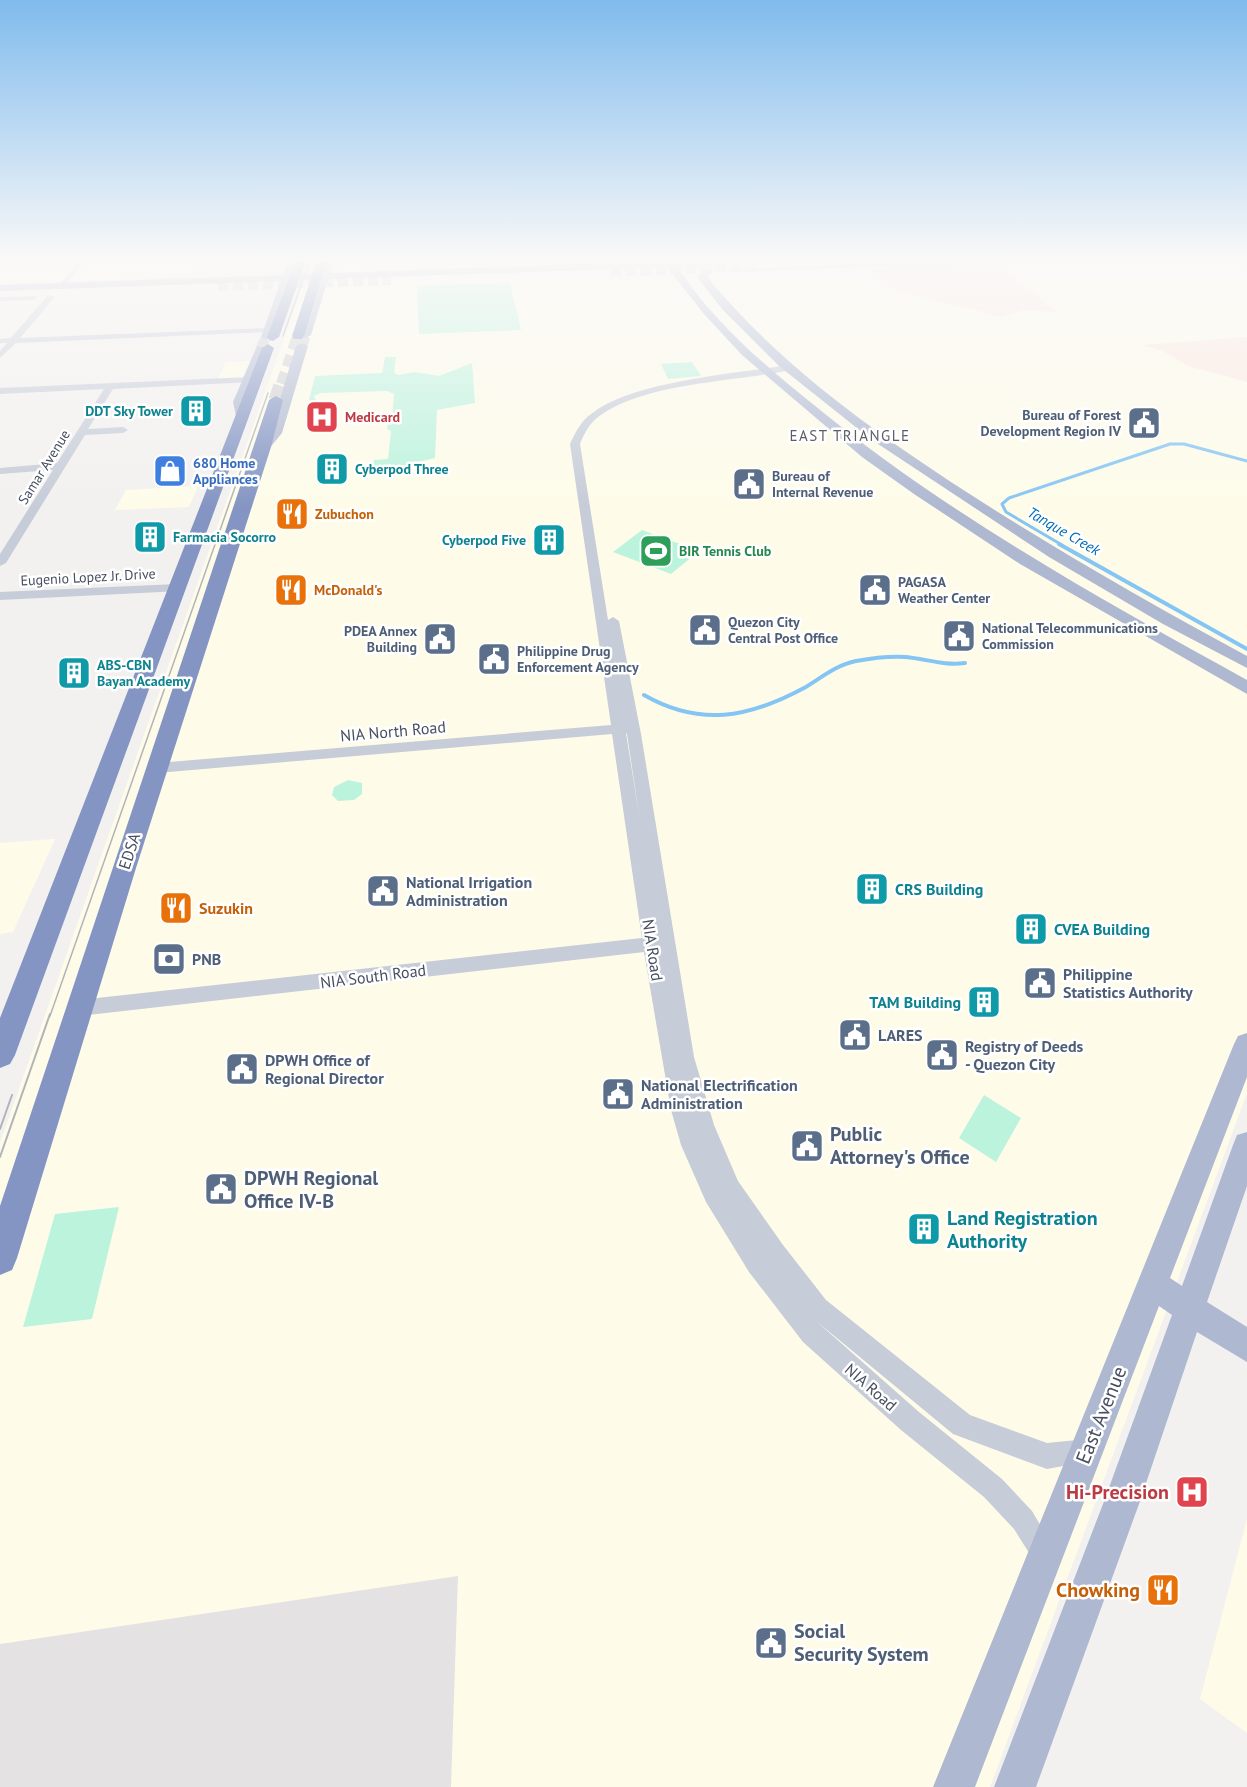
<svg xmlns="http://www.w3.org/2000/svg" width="1247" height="1787" font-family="'PT Sans',sans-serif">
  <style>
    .commercial { fill: #fefce9 }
    .education { fill: #e4e2e2 }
    .medical { fill: #fde8e0 }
    .green { fill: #bcf3dd }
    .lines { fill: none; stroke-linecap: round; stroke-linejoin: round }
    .stream-far1 { stroke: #85c5f4; stroke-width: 3 }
    .stream { stroke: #85c5f4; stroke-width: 4 }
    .major-tunnel { stroke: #d0d0d3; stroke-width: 10; stroke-dasharray: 10 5; stroke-linecap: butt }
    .highway-tunnel-far1 { stroke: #d0d0d3; stroke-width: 12; stroke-dasharray: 12 6; stroke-linecap: butt }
    .highway-tunnel { stroke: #d0d0d3; stroke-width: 15; stroke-dasharray: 15 8; stroke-linecap: butt }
    .minor { fill: #c6ccd8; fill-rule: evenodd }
    .major { fill: #aeb8d1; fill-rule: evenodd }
    .highway { fill: #8495c3; fill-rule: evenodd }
    .tram-far1 { stroke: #b2b3bb; stroke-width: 1.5 }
    .tram { stroke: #b2b3bb; stroke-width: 2 }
    .labels { text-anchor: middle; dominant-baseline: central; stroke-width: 5; stroke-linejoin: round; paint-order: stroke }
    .far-culture-label { font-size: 14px; font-weight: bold; fill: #0d838f; stroke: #fff; text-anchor: start }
    .far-service-label { font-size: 14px; font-weight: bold; fill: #4e5e75; stroke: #fff; text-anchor: start }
    .far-health-label { font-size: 14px; font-weight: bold; fill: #be3a42; stroke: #fff; text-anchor: start }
    .far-shop-label { font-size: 14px; font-weight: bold; fill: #366cbe; stroke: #fff; text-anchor: start }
    .far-street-label { font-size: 14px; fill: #464e5f; stroke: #fff }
    .far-food-label { font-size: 14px; font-weight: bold; fill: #c56008; stroke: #fff; text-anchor: start }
    .far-leisure-label { font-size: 14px; font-weight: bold; fill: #27864d; stroke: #fff; text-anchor: start }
    .far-neighbourhood-label { font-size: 15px; letter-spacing: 1.5px; fill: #5c5e66; stroke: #fff }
    .far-water-label { font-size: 15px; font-style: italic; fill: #006bb8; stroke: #fff }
    .street-label { font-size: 16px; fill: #464e5f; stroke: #fff }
    .service-label { font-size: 16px; font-weight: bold; fill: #4e5e75; stroke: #fff; text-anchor: start }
    .culture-label { font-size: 16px; font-weight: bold; fill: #0d838f; stroke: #fff; text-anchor: start }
    .food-label { font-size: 16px; font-weight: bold; fill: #c56008; stroke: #fff; text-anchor: start }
    .near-service-label { font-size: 20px; font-weight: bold; fill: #4e5e75; stroke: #fff; text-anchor: start }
    .near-culture-label { font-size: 20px; font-weight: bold; fill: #0d838f; stroke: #fff; text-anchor: start }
    .near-street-label { font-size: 20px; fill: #464e5f; stroke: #fff }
    .near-health-label { font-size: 20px; font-weight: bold; fill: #be3a42; stroke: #fff; text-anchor: end }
    .near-food-label { font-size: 20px; font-weight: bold; fill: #c56008; stroke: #fff; text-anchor: end }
  </style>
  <rect width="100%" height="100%" fill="#f3f1f0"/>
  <path class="commercial" d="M342 257H1247V1093L990 1787H0V1143L304 282 331 281Z
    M202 260 192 276 0 284V267Z
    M250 361 242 378 217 380 226 362Z
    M198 486 189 507 115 510 126 490Z
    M55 839 13 932 0 934V843Z
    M1247 1519V1733L1200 1699Z"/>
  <path class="education" d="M458 1576 451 1787H0V1644Z"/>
  <path class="medical" d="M996 263 1057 312 1024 310 1001 317 884 287 867 268Z
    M1247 337V382L1188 366 1163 351 1142 345Z"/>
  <path class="green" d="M510 283 521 330 419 334 417 286Z
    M385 357H396L394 373 398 375 415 372 439 376 472 363 475 403 437 410 435 458 419 462 411 470 372 472 374 460 388 459 391 431 387 429 388 422 392 420 394 394 387 391 321 393 314 396 316 400H309L315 376 382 373Z
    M692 362 701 376 668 379 661 364Z
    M642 530 699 551 671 574 613 552Z
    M348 780 362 783V794L354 800 338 801 332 795 334 787Z
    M984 1095 1021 1118 996 1162 959 1138Z
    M119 1207 92 1319 23 1327 55 1214Z"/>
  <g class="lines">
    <path class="stream-far1" d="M1062 545 1006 512 1002 504 1009 498 1170 444H1184L1247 461"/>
    <path class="stream" d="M1059 544 1247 649
      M644 695C700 727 748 718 804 688 821 678 836 665 856 661 872 658 890 656 906 657 926 659 945 666 965 663"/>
    <path class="major-tunnel" d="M611 272 755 266
      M218 286 391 280
      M302 346 306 335
      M261 348 266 337"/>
    <path class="highway-tunnel-far1" d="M282 384 298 336"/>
    <path class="highway-tunnel" d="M276 400 282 382"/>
    <path class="minor" d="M81 257H88L65 286H59Z
      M1048 257H1119L888 267 885 265Z
      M859 264 861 267 731 272 727 270Z
      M48 295 55 297 20 338 269 328 273 330 269 332 16 343 0 358V351L7 343H0V339L11 338Z
      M37 296 34 300 0 301V297Z
      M788 365 791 370C735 382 644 382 598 417 589 424 584 434 580 444L608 620 613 617 619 621 641 734 694 1057 714 1125 738 1181 783 1245 826 1300 970 1415 1047 1443 1087 1439 1096 1442 1099 1451 1096 1460 1047 1469 953 1434 815 1320 919 1412 1002 1479 1032 1511 1058 1555 1054 1564 1045 1568 1036 1564 1014 1529 984 1497 901 1430 803 1342 749 1272 706 1202 681 1145 671 1110 644 952 79 1016 73 1014 70 1008 73 1002 79 1000 642 938 612 734 157 773 150 768 157 763 611 725 570 444C575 433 581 421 591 414 633 381 735 374 788 365ZM626 733 627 734 640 821Z
      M249 377 252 378V382L113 389 88 429 123 427 128 430 123 433 85 435 6 563 0 566V554L53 470 0 474V468L57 463 104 389 0 394V388Z
      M177 584 181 585V591L0 600V592Z"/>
    <path class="major" d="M289 257H299L293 274 320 273 325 257H335L330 273 664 261 663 257H672L674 261 858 257 854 260 677 266C712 321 764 365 814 405 947 514 1097 597 1247 680V694L1020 564 914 494 862 457 742 355 704 314 667 267 328 279 311 335 306 338 301 335 318 279 291 280 271 337 266 340 261 337 281 281 0 291V285L283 275Z
      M930 257H1008L950 262 946 266 914 264 839 268 834 265 839 262Z
      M705 269H711L713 271 707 277C780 365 870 429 965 491 1056 550 1151 604 1247 656V668L1163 624 1049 557 872 440 779 366 723 310 697 277Z
      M302 343 308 346 282 433 268 450H258L256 447 270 432 296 346Z
      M257 346 267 348 245 402 248 416 242 420 236 416 233 402Z
      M1247 1033V1077L1170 1278 1182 1286 1233 1145 1237 1135 1247 1132V1186L1207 1302 1247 1327V1362L1197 1332 1139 1504 1036 1787H994L1103 1504 1172 1315 1159 1306 975 1787H933L1234 1044 1238 1036Z"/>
    <path class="highway" d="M297 257H307L279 337 273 341 269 340 267 337Z
      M318 257H328L304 336 302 339H294L292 336Z
      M268 344 274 348 15 1055 10 1064 0 1068V1018L262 348Z
      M276 396 283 400 271 447 136 868 17 1258 12 1270 0 1275V1206L269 400Z"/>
    <path class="tram-far1" d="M283 336 311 257
      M50 1016 268 393"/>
    <path class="tram" d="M0 1129 12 1095
      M0 1157 50 1014"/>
  </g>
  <linearGradient id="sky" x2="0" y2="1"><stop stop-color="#80bbed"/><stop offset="0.51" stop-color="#faf9f8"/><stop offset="1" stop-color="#faf9f8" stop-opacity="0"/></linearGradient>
  <rect width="1247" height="508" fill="url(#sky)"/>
  <defs>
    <g id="building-square" transform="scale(1.725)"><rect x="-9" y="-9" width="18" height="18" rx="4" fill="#0f9aa8" stroke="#fff"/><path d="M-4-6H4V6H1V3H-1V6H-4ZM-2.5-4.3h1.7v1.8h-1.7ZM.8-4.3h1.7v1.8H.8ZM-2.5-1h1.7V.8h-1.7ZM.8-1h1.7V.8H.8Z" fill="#fff"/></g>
    <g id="hospital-square" transform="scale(1.725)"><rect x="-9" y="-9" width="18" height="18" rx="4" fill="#e0444e" stroke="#fff"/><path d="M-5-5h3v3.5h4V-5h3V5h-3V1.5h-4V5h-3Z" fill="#fff"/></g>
    <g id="civic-square" transform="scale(1.725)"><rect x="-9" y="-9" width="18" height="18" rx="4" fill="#5c6f8a" stroke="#fff"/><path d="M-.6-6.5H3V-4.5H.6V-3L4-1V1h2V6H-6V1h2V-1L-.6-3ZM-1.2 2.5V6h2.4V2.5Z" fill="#fff"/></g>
    <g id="shop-square" transform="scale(1.725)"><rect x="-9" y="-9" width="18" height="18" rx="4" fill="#3f7fe0" stroke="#fff"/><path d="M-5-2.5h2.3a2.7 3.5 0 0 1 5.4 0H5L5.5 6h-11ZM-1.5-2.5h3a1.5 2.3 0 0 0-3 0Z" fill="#fff"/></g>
    <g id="restaurant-square" transform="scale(1.725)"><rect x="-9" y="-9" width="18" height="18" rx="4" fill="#e8710a" stroke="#fff"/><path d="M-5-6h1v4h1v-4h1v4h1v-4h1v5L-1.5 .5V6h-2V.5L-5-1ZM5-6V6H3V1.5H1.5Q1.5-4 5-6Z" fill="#fff"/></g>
    <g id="stadium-square" transform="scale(1.725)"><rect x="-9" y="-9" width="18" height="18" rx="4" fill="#2e9e5b" stroke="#fff"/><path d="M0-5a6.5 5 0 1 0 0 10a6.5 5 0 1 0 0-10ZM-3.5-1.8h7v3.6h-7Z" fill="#fff"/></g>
    <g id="bank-square" transform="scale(1.725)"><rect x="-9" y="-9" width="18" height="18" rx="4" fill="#5c6f8a" stroke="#fff"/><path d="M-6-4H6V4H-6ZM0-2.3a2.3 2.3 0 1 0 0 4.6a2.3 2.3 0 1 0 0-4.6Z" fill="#fff"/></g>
  </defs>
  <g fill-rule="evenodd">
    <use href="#building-square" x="196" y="411"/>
    <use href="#hospital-square" x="322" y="417"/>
    <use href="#civic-square" x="1144" y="423"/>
    <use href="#building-square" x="332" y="469"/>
    <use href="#shop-square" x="170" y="471"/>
    <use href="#civic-square" x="749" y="484"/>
    <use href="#restaurant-square" x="292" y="514"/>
    <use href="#building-square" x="150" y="537"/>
    <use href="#building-square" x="549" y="540"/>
    <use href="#stadium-square" x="656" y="551"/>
    <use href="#restaurant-square" x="291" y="590"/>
    <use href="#civic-square" x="875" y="590"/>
    <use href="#civic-square" x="705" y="630"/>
    <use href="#civic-square" x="959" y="636"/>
    <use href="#civic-square" x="440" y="639"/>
    <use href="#civic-square" x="494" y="659"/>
    <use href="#building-square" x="74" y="673"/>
    <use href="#building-square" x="872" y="889"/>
    <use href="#civic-square" x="383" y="891"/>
    <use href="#restaurant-square" x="176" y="908"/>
    <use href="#building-square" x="1031" y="929"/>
    <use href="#bank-square" x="169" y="959"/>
    <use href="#civic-square" x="1040" y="983"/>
    <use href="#building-square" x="984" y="1002"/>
    <use href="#civic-square" x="855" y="1035"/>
    <use href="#civic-square" x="942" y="1055"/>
    <use href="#civic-square" x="242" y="1069"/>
    <use href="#civic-square" x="618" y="1094"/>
    <use href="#civic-square" x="807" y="1146"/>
    <use href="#civic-square" x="221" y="1189"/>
    <use href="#building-square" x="924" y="1229"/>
    <use href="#hospital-square" x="1192" y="1492"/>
    <use href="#restaurant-square" x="1163" y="1590"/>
    <use href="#civic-square" x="771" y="1643"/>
  </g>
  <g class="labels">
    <g class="far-culture-label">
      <text x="173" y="411" text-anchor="end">DDT Sky Tower</text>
      <text x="355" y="469">Cyberpod Three</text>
      <text x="173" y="537">Farmacia Socorro</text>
      <text x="526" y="540" text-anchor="end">Cyberpod Five</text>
      <text x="97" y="665">ABS-CBN<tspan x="97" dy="16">Bayan Academy</tspan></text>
    </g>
    <g class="far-service-label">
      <text x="1121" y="415" text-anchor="end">Bureau of Forest<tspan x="1121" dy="16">Development Region IV</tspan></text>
      <text x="772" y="476">Bureau of<tspan x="772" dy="16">Internal Revenue</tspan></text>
      <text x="898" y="582">PAGASA<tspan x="898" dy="16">Weather Center</tspan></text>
      <text x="728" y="622">Quezon City<tspan x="728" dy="16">Central Post Office</tspan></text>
      <text x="982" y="628">National Telecommunications<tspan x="982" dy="16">Commission</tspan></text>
      <text x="417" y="631" text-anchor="end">PDEA Annex<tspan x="417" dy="16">Building</tspan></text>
      <text x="517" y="651">Philippine Drug<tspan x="517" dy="16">Enforcement Agency</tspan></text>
    </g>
    <g class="far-health-label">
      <text x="345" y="417">Medicard</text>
    </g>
    <g class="far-shop-label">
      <text x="193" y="463">680 Home<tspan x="193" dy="16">Appliances</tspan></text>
    </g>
    <g class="far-street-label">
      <text transform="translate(44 467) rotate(-58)">Samar Avenue</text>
      <text transform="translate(88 577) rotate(-3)">Eugenio Lopez Jr. Drive</text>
    </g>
    <g class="far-food-label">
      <text x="315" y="514">Zubuchon</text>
      <text x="314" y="590">McDonald's</text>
    </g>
    <g class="far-leisure-label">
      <text x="679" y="551">BIR Tennis Club</text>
    </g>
    <g class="far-neighbourhood-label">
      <text x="850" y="435">EAST TRIANGLE</text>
    </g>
    <g class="far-water-label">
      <text transform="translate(1064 531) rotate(30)">Tanque Creek</text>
    </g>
    <g class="street-label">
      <text transform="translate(393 731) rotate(-5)">NIA North Road</text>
      <text transform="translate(129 851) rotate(-72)">EDSA</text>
      <text transform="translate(653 950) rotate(81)">NIA Road</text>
      <text transform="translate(373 976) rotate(-7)">NIA South Road</text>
      <text transform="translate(871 1387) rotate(41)">NIA Road</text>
    </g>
    <g class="service-label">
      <text x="406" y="882">National Irrigation<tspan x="406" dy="18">Administration</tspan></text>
      <text x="192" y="959">PNB</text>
      <text x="1063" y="974">Philippine<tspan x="1063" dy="18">Statistics Authority</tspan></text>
      <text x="878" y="1035">LARES</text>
      <text x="965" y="1046">Registry of Deeds<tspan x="965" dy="18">- Quezon City</tspan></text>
      <text x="265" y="1060">DPWH Office of<tspan x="265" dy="18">Regional Director</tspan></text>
      <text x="641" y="1085">National Electrification<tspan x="641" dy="18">Administration</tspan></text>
    </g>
    <g class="culture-label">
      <text x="895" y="889">CRS Building</text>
      <text x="1054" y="929">CVEA Building</text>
      <text x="961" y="1002" text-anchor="end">TAM Building</text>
    </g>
    <g class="food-label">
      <text x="199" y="908">Suzukin</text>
    </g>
    <g class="near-service-label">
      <text x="830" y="1134">Public<tspan x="830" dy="23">Attorney's Office</tspan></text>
      <text x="244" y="1178">DPWH Regional<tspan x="244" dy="23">Office IV-B</tspan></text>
      <text x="794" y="1631">Social<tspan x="794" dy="23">Security System</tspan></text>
    </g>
    <g class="near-culture-label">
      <text x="947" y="1218">Land Registration<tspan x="947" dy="23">Authority</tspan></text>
    </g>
    <g class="near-street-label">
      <text transform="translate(1101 1415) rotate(-68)">East Avenue</text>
    </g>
    <g class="near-health-label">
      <text x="1169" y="1492">Hi-Precision</text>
    </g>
    <g class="near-food-label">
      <text x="1140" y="1590">Chowking</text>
    </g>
  </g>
</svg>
